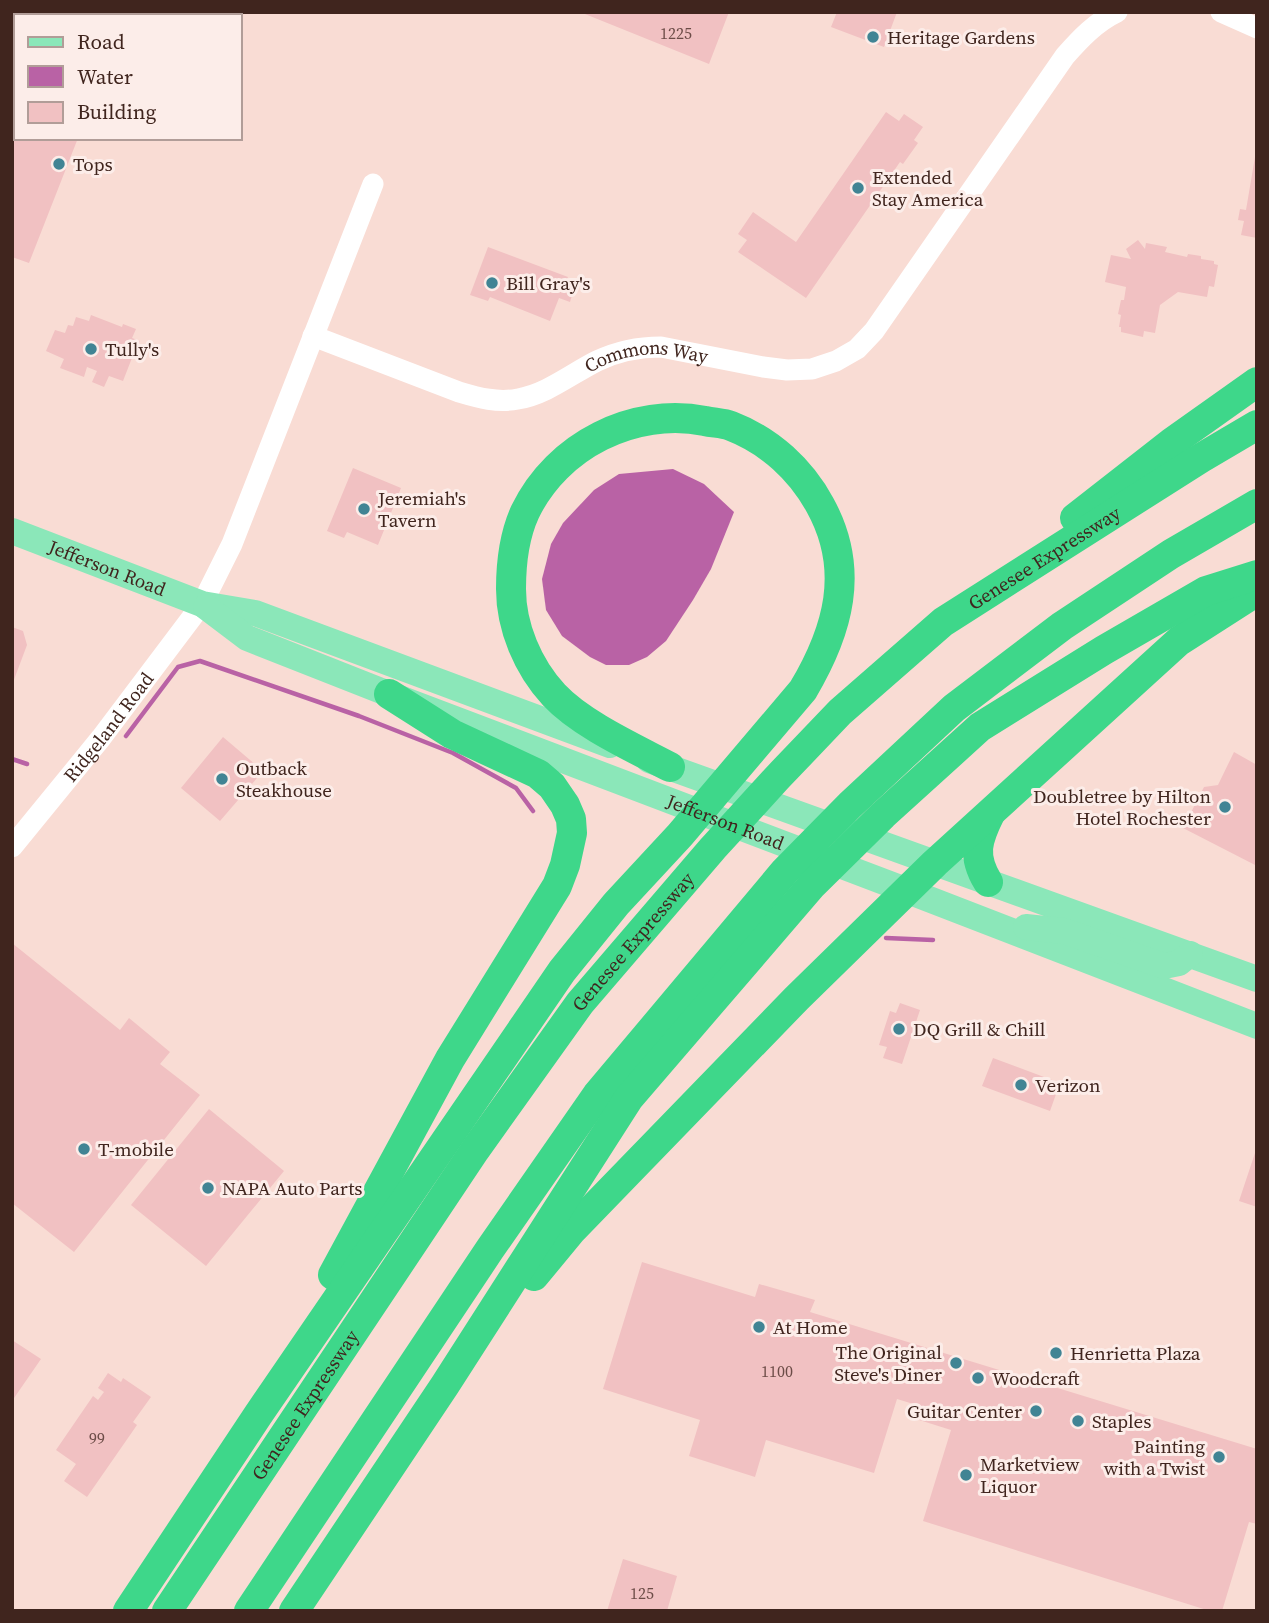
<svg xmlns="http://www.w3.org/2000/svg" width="1269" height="1623" font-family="'Source Serif 4',serif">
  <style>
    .water { fill: #b962a5 }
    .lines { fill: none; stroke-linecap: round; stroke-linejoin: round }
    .stream { stroke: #b962a5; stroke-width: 4.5 }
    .building { fill: #f1c1c2 }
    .minor { stroke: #fff; stroke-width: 21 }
    .major { stroke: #8be7b9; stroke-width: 26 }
    .highway { stroke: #3ed78a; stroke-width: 30 }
    .poi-dot { fill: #418494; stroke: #fcede9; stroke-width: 2.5 }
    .labels { text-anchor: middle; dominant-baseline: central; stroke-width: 6; stroke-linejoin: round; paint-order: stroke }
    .number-label { font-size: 16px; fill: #6c4c47 }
    .poi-label { font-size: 19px; fill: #40251e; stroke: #fcede9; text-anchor: start }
    .street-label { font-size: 19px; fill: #40251e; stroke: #fcede9 }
  </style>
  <rect width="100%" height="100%" fill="#f9dcd4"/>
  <path class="water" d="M673 469 704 484 734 512 711 569 693 600 666 641 647 657 629 665H606L590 657 562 636 546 610 542 579 551 544 563 523 594 490 619 474Z"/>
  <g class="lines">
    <path class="stream" d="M126 736 178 667 200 661 359 716 453 753 516 788 533 811
      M12 759 27 764
      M886 938 933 940"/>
  </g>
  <path class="building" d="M12 12H127L125 16H16V138H78L29 263 12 257Z
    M580 12H729L709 64Z
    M837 12H897L884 47 831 27Z
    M886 112 899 121 904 114 923 127 914 140 918 143 903 164 900 162 806 298 738 252 747 240 738 234 753 212 796 242Z
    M1255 157H1257V238L1241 235 1244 221 1238 220 1240 209 1246 210Z
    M1138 240 1145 249 1146 243 1167 247 1165 252 1187 257 1188 254 1201 256V259L1214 261V264L1218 265 1214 287 1209 286 1207 297 1178 292 1160 305 1155 333 1144 331 1143 337 1121 332V327H1119L1121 315 1118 314 1121 300H1124L1126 287 1105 282 1111 255 1131 259 1126 249Z
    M488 247 568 277 563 288 573 292 570 302 559 298 550 321 490 297 488 301 470 295Z
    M91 315 122 327 123 324 136 329 132 338 140 341 139 346 137 345 123 381 109 376 104 387 92 382 97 371 87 367 84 377 60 368 64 359 46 351 55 330 65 333 68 325 73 326 76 317 89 321Z
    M353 468 401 488 378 545 347 532 344 538 327 531Z
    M12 627 23 631 27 645 12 685Z
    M223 737 263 771 220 821 181 788Z
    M1234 752 1257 765V866L1183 828 1204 787 1218 785Z
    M12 943 120 1030 129 1018 170 1052 160 1064 200 1095 74 1252 12 1203Z
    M900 1003 920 1010 902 1064 883 1058 887 1047 879 1045 890 1011 896 1013Z
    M993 1058 1060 1083 1050 1111 982 1086Z
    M209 1109 284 1171 206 1266 131 1205Z
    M1256 1150H1257V1207L1239 1201Z
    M642 1262 755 1297 759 1284 815 1300 810 1312 1257 1449V1524L1249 1522 1222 1611H1210L923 1521 951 1430 916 1419 920 1406 897 1399 874 1473 766 1440 755 1477 689 1456 700 1420 603 1389Z
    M12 1340 41 1359 12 1401Z
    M108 1373 121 1382 123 1378 151 1397 133 1422 137 1425 87 1497 64 1481 76 1464 56 1450 93 1396 98 1400 104 1392 98 1388Z
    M623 1559 677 1576 667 1611H607Z"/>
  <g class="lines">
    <g class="minor">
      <path d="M1221 12 1257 28"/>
      <path id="s1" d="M313 336 459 392C479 398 498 403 518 399 547 394 571 374 597 361 618 351 638 347 661 347L763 367 787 370 812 369 836 361 857 349 874 331 1065 56C1080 39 1096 22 1117 12"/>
      <path id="s2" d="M12 847 101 738 202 604 232 544 373 184"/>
    </g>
    <g class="major">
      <path id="s3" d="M12 531 202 604 255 613 610 745"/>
      <path id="s4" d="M206 607 247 638 389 694 908 891 1257 1026"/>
      <path d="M649 760 1257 979"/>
      <path d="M1026 927 1064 931 1164 966 1179 963 1190 954"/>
    </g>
    <g class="highway">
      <path d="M1075 518 1171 443 1257 382"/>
      <path d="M988 882C972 856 977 840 990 814"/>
      <path d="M333 1275 450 1059 557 886 565 865 572 833 571 819 565 805 552 786 538 774 452 734 389 694"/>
      <path d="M534 1276 572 1230 797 998 935 863 1179 641 1257 591"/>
      <path d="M128 1611 258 1415 562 971 616 904 680 835 803 690C838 631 856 570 820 505 801 470 770 441 731 426 723 423 714 423 705 421 634 407 557 445 525 512 514 536 511 562 511 589 511 627 528 667 554 695 581 724 634 748 670 767"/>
      <path id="s5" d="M167 1611 475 1150 580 1003 713 848 777 778 840 712 943 622 1201 458 1257 425"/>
      <path d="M249 1611 490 1249 597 1095 785 871 850 805 954 708 1062 626 1171 554 1257 504"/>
      <path d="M294 1611 445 1385 629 1098 812 885 883 815 980 727 1104 650 1206 591 1257 575"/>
    </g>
  </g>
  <g class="poi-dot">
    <circle cx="873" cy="37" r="7"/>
    <circle cx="59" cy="164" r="7"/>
    <circle cx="858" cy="188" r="7"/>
    <circle cx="492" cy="283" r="7"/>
    <circle cx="91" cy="349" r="7"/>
    <circle cx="364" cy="509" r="7"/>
    <circle cx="222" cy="779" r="7"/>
    <circle cx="1225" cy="807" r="7"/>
    <circle cx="899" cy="1029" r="7"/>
    <circle cx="1021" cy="1085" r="7"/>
    <circle cx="84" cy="1149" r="7"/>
    <circle cx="208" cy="1188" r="7"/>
    <circle cx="759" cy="1327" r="7"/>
    <circle cx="1056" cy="1353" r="7"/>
    <circle cx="956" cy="1363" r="7"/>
    <circle cx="978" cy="1378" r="7"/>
    <circle cx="1036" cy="1411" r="7"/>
    <circle cx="1078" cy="1421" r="7"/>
    <circle cx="1219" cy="1457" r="7"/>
    <circle cx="966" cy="1475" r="7"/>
  </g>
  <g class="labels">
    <g class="number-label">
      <text x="676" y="33">1225</text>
      <text x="777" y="1371">1100</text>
      <text x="97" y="1438">99</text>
      <text x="642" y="1593">125</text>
    </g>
    <g class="poi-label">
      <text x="887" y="37">Heritage Gardens</text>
      <text x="73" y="164">Tops</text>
      <text x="872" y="177">Extended<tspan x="872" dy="22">Stay America</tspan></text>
      <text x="506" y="283">Bill Gray's</text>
      <text x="105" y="349">Tully's</text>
      <text x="378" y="498">Jeremiah's<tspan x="378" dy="22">Tavern</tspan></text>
      <text x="236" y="768">Outback<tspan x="236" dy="22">Steakhouse</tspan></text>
      <text x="1211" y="796" text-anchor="end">Doubletree by Hilton<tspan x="1211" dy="22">Hotel Rochester</tspan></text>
      <text x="913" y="1029">DQ Grill &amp; Chill</text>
      <text x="1035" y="1085">Verizon</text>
      <text x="98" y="1149">T-mobile</text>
      <text x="222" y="1188">NAPA Auto Parts</text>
      <text x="773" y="1327">At Home</text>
      <text x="942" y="1352" text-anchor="end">The Original<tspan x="942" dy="22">Steve's Diner</tspan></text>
      <text x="1070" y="1353">Henrietta Plaza</text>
      <text x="992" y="1378">Woodcraft</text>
      <text x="1022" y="1411" text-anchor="end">Guitar Center</text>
      <text x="1092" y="1421">Staples</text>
      <text x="1205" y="1446" text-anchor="end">Painting<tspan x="1205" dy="22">with a Twist</tspan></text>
      <text x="980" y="1464">Marketview<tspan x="980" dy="22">Liquor</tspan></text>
    </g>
    <g class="street-label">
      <text stroke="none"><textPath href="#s1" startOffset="355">Commons Way</textPath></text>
      <text stroke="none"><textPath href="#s5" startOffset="1382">Genesee Expressway</textPath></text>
      <text stroke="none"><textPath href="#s3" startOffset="102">Jefferson Road</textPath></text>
      <text stroke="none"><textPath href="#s2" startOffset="154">Ridgeland Road</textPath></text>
      <text stroke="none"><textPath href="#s4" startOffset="564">Jefferson Road</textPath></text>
      <text stroke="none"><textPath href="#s5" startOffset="816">Genesee Expressway</textPath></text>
      <text stroke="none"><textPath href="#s5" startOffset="248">Genesee Expressway</textPath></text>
    </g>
  </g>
  <rect width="1269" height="1623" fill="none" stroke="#40251e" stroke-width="28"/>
  <rect x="14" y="14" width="228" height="126" fill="#fcede9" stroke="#b19d98" stroke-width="2"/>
  <rect x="28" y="37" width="35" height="10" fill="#8be7b9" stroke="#b19d98" stroke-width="2"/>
  <text x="77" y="49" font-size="21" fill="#40251e">Road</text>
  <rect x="28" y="66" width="35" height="21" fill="#b962a5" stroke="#b19d98" stroke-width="2"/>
  <text x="77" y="84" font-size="21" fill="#40251e">Water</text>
  <rect x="28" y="102" width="35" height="21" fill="#f1c1c2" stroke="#b19d98" stroke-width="2"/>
  <text x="77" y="119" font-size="21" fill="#40251e">Building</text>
</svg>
